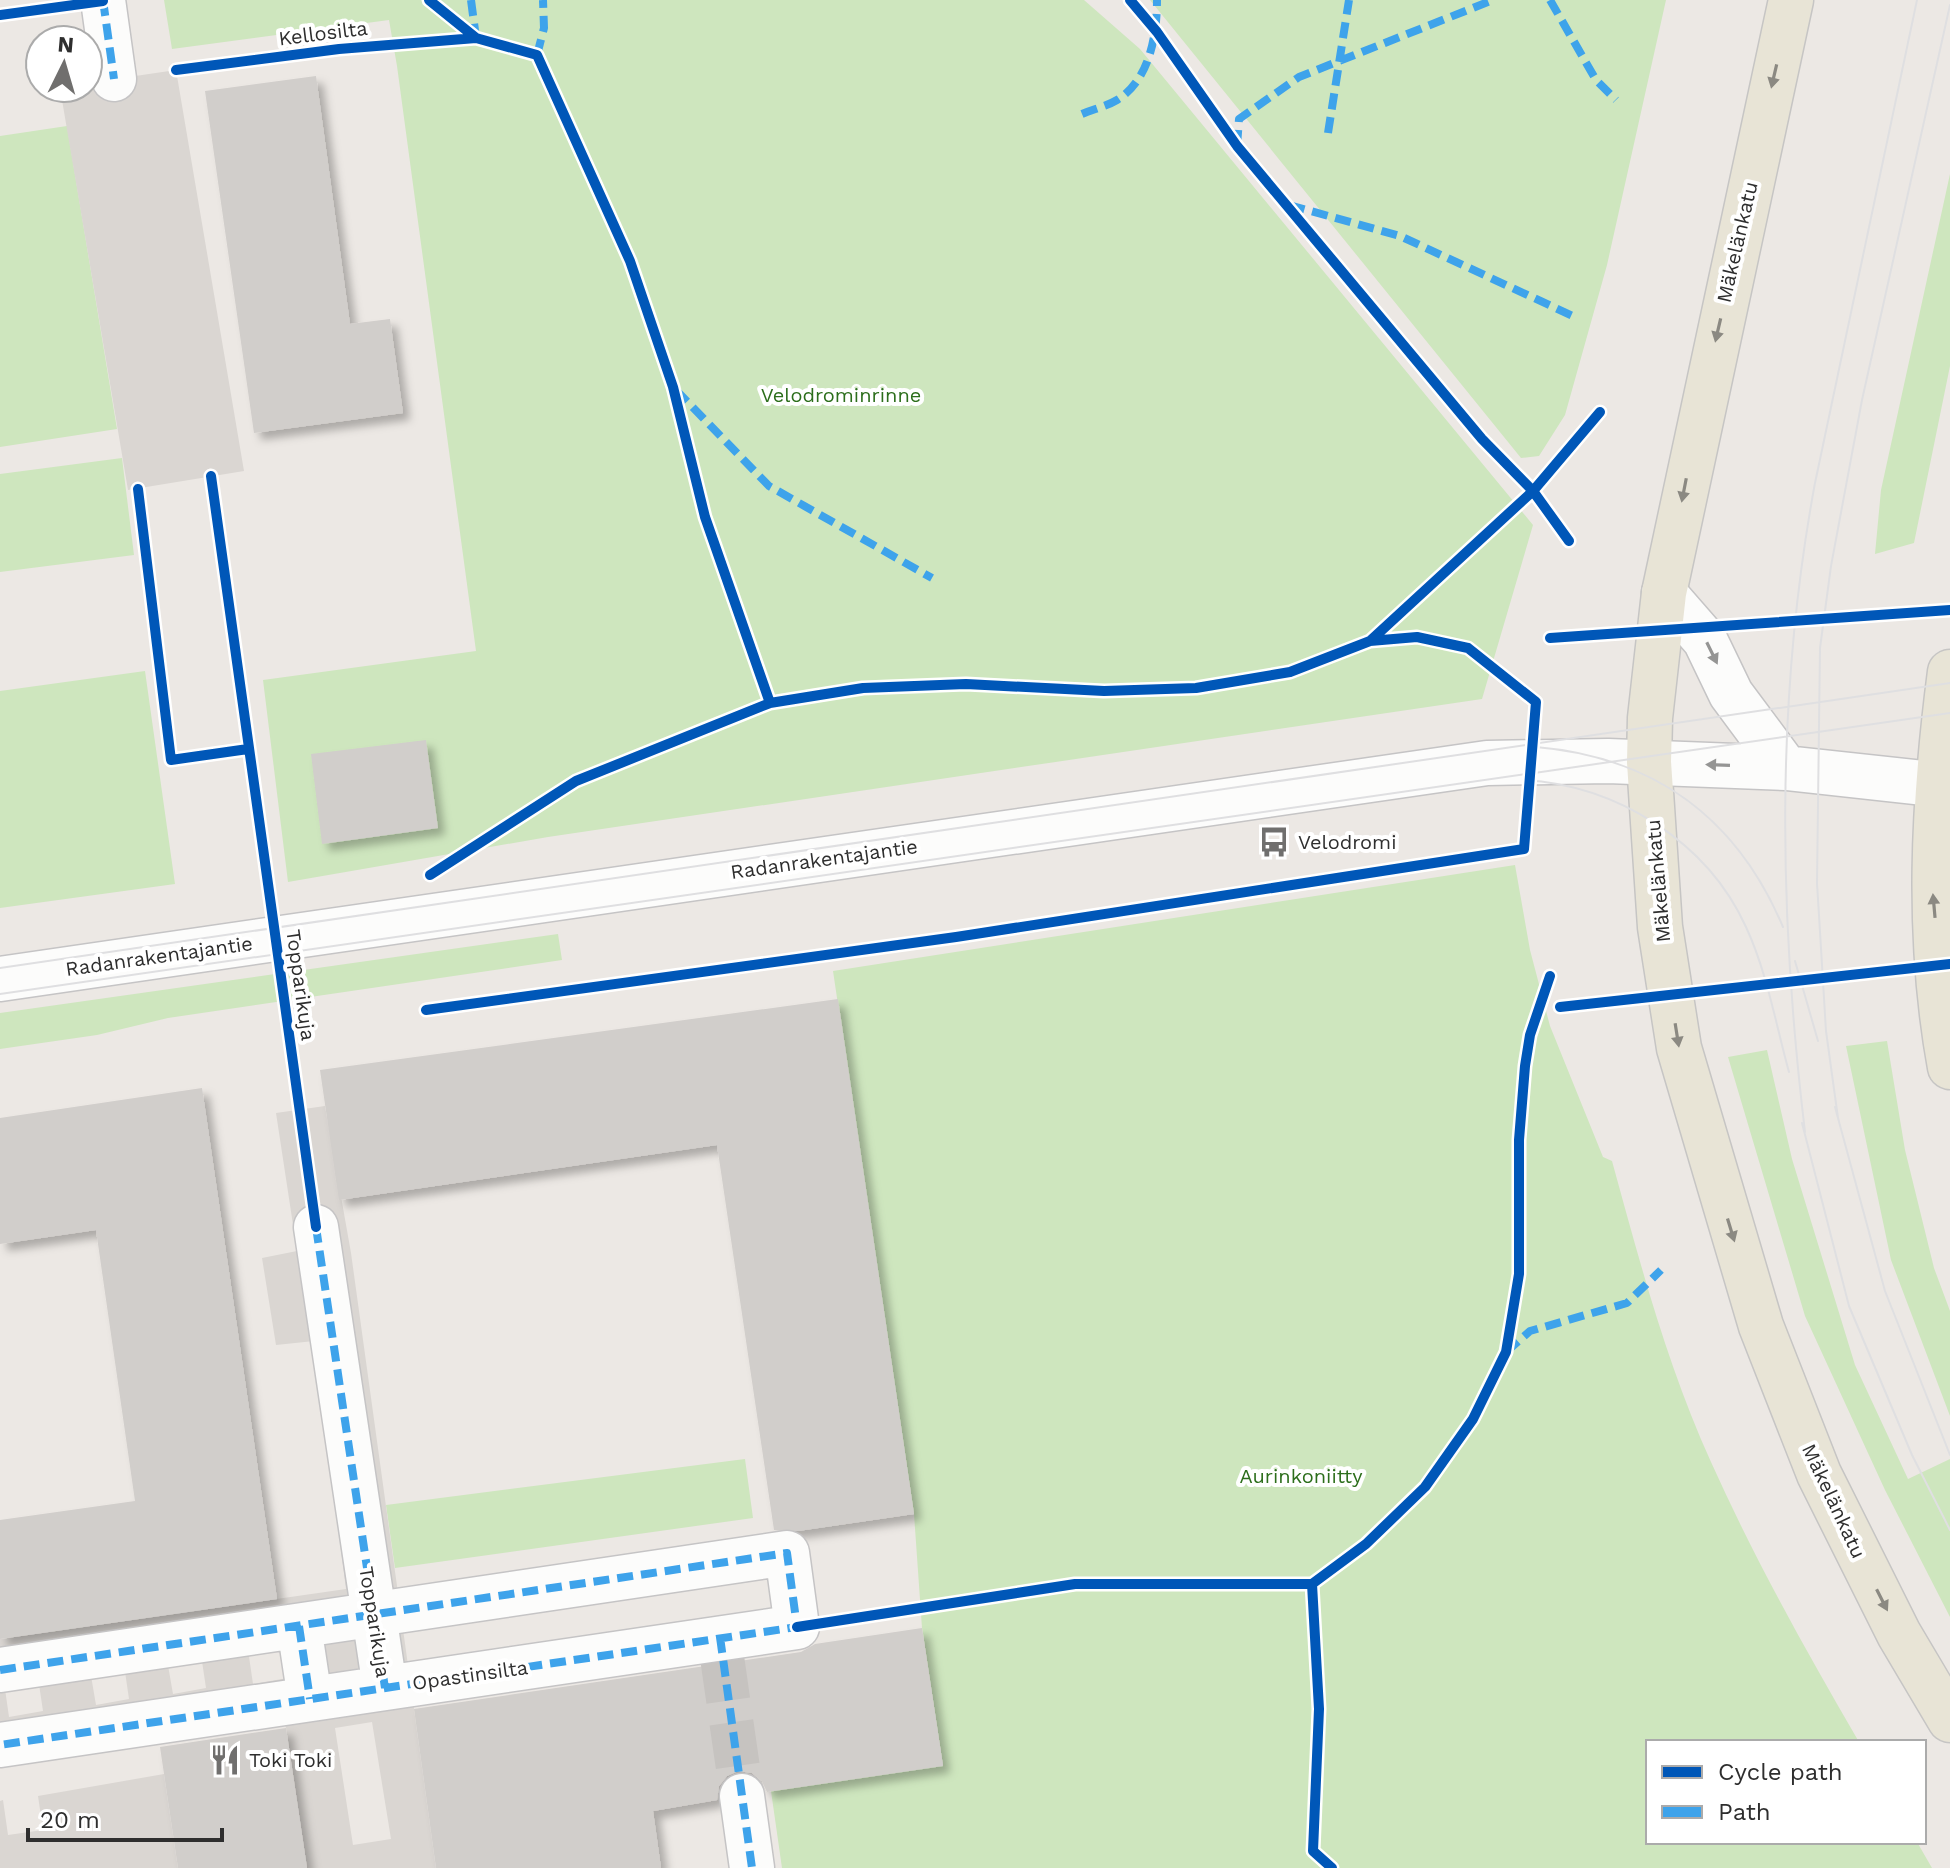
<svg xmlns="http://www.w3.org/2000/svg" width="1950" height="1868" font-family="'Work Sans',sans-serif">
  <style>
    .green { fill: #cee6be }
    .plaza { fill: #dad6d2; fill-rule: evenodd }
    .building { fill: #d1cecb; filter: url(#shadow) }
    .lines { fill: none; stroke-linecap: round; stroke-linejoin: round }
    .minor-tunnel { stroke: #c6c3c0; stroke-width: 44; stroke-dasharray: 44 22; stroke-linecap: butt }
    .minor-casing { stroke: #c5c4c5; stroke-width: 47 }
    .major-casing { stroke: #c6c5c4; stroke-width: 47 }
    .minor { stroke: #fcfcfb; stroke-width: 44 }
    .major { stroke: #e8e4d6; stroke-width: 44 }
    .tram { stroke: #dfdfe1; stroke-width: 2 }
    .quiet { stroke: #3ea3eb; stroke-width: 8; stroke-dasharray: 16 8; stroke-linecap: butt }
    .cycleway-casing { stroke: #fff; stroke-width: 15 }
    .cycleway { stroke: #0057b8; stroke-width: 10 }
    .oneway { fill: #8b8982 }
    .oneway2 { fill: #959594 }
    .labels { text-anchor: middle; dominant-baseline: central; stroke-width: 8; stroke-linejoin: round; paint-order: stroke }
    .street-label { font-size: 20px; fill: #2e2e2e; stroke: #fff }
    .park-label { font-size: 20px; fill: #2c6e1b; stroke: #fff }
    .poi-label { font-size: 20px; fill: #2e2e2e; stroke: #fff; text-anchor: start }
  </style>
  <defs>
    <filter id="shadow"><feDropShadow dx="7" dy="7" stdDeviation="4" flood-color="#0004"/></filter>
  </defs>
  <rect width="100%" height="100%" fill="#ece8e4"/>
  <path class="green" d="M164 0H1084L1140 49 1533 525 1482 699 548 837 288 882 263 680 476 651 397 66 389 20 172 49Z
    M1150 0H1666L1607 265 1565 415 1539 456 1521 458Z
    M67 126 117 429 0 447V136Z
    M1950 174V366L1914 543 1875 554 1881 490Z
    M122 458 134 555 0 572V474Z
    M145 671 175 884 0 908V691Z
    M1515 865 1530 950 1550 1026 1603 1157 1612 1161C1640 1263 1667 1365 1711 1462 1754 1558 1806 1651 1859 1742H1648V1842H1917L1932 1868H782L771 1791 943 1765 922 1628 914 1514 833 971Z
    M558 934 562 960 168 1018 97 1035 0 1049V1013Z
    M1887 1041 1905 1150 1934 1268 1950 1311V1416L1891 1260 1846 1046Z
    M1767 1050 1792 1159 1855 1365 1908 1479 1950 1459V1617L1885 1490 1805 1316 1728 1057Z
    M745 1459 753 1518 395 1568 386 1505Z"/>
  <path class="plaza" d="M176 70 244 471 128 490 60 88H88V83Z
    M325 1106 351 1253 436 1868H307L284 1715 0 1760V1639L346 1589 314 1341 276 1345 262 1258 297 1251 276 1113ZM282 1639 288 1678 253 1684 247 1643ZM200 1648 206 1688 173 1694 166 1654ZM123 1658 129 1699 96 1705 89 1664ZM37 1671 43 1711 9 1717 3 1675ZM372 1722 391 1839 353 1845 335 1728Z
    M164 1774 178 1868H0V1801L3 1800 8 1835 43 1830 38 1796Z"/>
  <path class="building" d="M316 76 350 324 390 319 403 413 254 433 205 91Z
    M426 740 438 828 322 844 311 754Z
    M838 999 914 1514 798 1531 774 1530 717 1145 339 1200 320 1070Z
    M202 1088 277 1599 0 1639V1520L135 1501 96 1230 0 1244V1118Z
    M922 1628 943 1766 767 1792 762 1781 752 1773 738 1771 727 1776 719 1786 717 1800 653 1811 661 1868H436L414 1709 801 1652 815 1644Z
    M286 1728 307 1868H178L160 1747Z"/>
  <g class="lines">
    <path class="minor-tunnel" d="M722 1657 742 1796"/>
    <g class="minor-casing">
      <path id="minor" d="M103 0 114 79
        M1664 593 1705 640 1731 694 1786 768
        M0 979 1487 763 1608 761 1786 768 1950 786
        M316 1227 385 1688
        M299 1626 310 1699
        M0 1670 787 1553 797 1627 0 1745
        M742 1796 752 1868"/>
    </g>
    <g class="major-casing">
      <path id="major" d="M1791 0 1664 593 1650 718 1649 762 1660 927 1679 1048 1761 1326 1819 1474 1899 1634 1950 1720
        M1950 672C1933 803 1926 936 1950 1067"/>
    </g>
    <use href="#minor" class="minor"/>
    <use href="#major" class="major"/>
    <path class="tram" d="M1536 747C1654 757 1737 818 1783 927
      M1523 780C1616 785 1707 841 1746 927 1767 972 1776 1025 1789 1072
      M1795 961 1818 1041
      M0 968 1950 683
      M0 994 1950 713
      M1835 1107 1885 1291 1950 1455
      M1838 1118 1826 1031 1817 883 1820 648 1831 566 1862 400 1950 5
      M1802 1123 1849 1306 1912 1455 1950 1530
      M1805 1132C1779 916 1775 698 1815 483L1917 0"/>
    <path class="quiet" d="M103 0 114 79
      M471 0 476 38
      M1550 0 1596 80 1616 100
      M537 55 544 28 543 0
      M1082 114C1094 109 1107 106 1117 100 1150 80 1157 34 1157 0
      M1328 133 1349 0
      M1237 146 1239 119 1299 77 1493 0
      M1289 205 1400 236 1575 317
      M676 390 769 486 932 578
      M316 1227 385 1688
      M1506 1352 1530 1331 1627 1303 1661 1270
      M299 1626 310 1699
      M720 1637 752 1868
      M0 1670 787 1553 797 1627 0 1745"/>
    <g class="cycleway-casing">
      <path id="cycleway" d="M429 0 476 38 537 55 630 261 673 387 705 517 770 703
        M1130 0 1157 32 1237 146 1482 439 1533 491 1569 541
        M0 15 103 1
        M176 70 339 49 476 38
        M211 476 316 1227
        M138 489 171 760 248 749
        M1550 638 1950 610
        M1370 641 1533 491 1600 412
        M1560 1007 1950 964
        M426 1010 956 937 1524 849 1536 702 1468 648 1417 637 1370 641 1290 672 1196 688 1104 691 966 684 863 688 770 703 576 781 430 875
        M1312 1584 1319 1709 1313 1851 1332 1868
        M797 1627 1075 1584H1312L1366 1544 1425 1487 1473 1419 1506 1352 1519 1274V1140L1525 1066 1530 1035 1550 976"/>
    </g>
    <use href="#cycleway" class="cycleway"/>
  </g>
  <defs><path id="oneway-solid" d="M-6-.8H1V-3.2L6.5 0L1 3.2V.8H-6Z" transform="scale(2)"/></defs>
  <g class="oneway">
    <use href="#oneway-solid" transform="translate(1774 76) rotate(103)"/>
    <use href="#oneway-solid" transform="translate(1718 330) rotate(103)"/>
    <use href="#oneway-solid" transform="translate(1684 490) rotate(101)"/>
    <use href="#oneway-solid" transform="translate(1934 906) rotate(-95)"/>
    <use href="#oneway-solid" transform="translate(1677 1035) rotate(81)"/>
    <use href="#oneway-solid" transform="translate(1731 1230) rotate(73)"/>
    <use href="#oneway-solid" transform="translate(1882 1600) rotate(63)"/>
  </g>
  <g class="oneway2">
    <use href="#oneway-solid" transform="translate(1712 653) rotate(64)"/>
    <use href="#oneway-solid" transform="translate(1718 765) rotate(-178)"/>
  </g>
  <defs>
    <g id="bus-bare" transform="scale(2.4)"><path d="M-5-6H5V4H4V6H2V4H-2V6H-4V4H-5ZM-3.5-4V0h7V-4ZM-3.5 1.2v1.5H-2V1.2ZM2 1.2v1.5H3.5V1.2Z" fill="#706f6e" stroke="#fff" stroke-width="2.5" paint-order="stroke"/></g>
    <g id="restaurant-bare" transform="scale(2.4)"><path d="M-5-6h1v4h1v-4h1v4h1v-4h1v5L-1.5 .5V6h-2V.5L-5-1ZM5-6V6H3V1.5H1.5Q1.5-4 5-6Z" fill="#706f6e" stroke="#fff" stroke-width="2.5" paint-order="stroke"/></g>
  </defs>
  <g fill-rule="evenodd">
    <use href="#bus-bare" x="1274" y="842"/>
    <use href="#restaurant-bare" x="225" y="1760"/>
  </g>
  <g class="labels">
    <g class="street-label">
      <text transform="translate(323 33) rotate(-7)">Kellosilta</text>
      <text transform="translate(1737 242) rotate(-77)">Mäkelänkatu</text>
      <text transform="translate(824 859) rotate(-8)">Radanrakentajantie</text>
      <text transform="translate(1658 881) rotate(-95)">Mäkelänkatu</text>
      <text transform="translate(159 956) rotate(-8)">Radanrakentajantie</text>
      <text transform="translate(301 985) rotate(82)">Topparikuja</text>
      <text transform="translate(1834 1501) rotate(65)">Mäkelänkatu</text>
      <text transform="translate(375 1622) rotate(81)">Topparikuja</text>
      <text transform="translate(470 1675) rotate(-8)">Opastinsilta</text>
    </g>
    <g class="park-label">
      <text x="841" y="395">Velodrominrinne</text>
      <text x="1301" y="1476">Aurinkoniitty</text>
    </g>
    <g class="poi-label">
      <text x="1298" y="842">Velodromi</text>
      <text x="249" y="1760">Toki Toki</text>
    </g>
  </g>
  <rect x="1646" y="1740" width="280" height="104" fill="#ffffff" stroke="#ababab" stroke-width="2"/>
  <rect x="1662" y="1766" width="40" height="12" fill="#0057b8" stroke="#ababab" stroke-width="2"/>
  <text x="1718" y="1780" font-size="24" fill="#2e2e2e">Cycle path</text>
  <rect x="1662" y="1806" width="40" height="12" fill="#3ea3eb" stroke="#ababab" stroke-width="2"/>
  <text x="1718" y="1820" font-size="24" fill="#2e2e2e">Path</text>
  <g transform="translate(64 64) rotate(5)"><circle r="38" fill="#ffffff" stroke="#ababab" stroke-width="2"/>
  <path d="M0-6L14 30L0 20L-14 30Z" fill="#706f6e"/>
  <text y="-12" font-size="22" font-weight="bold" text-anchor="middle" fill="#2e2e2e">N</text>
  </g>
  <path d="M28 1828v12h194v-12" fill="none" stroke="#2e2e2e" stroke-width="4"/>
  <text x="40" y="1828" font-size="24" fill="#2e2e2e" stroke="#ffffff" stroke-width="6" paint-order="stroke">20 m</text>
</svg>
